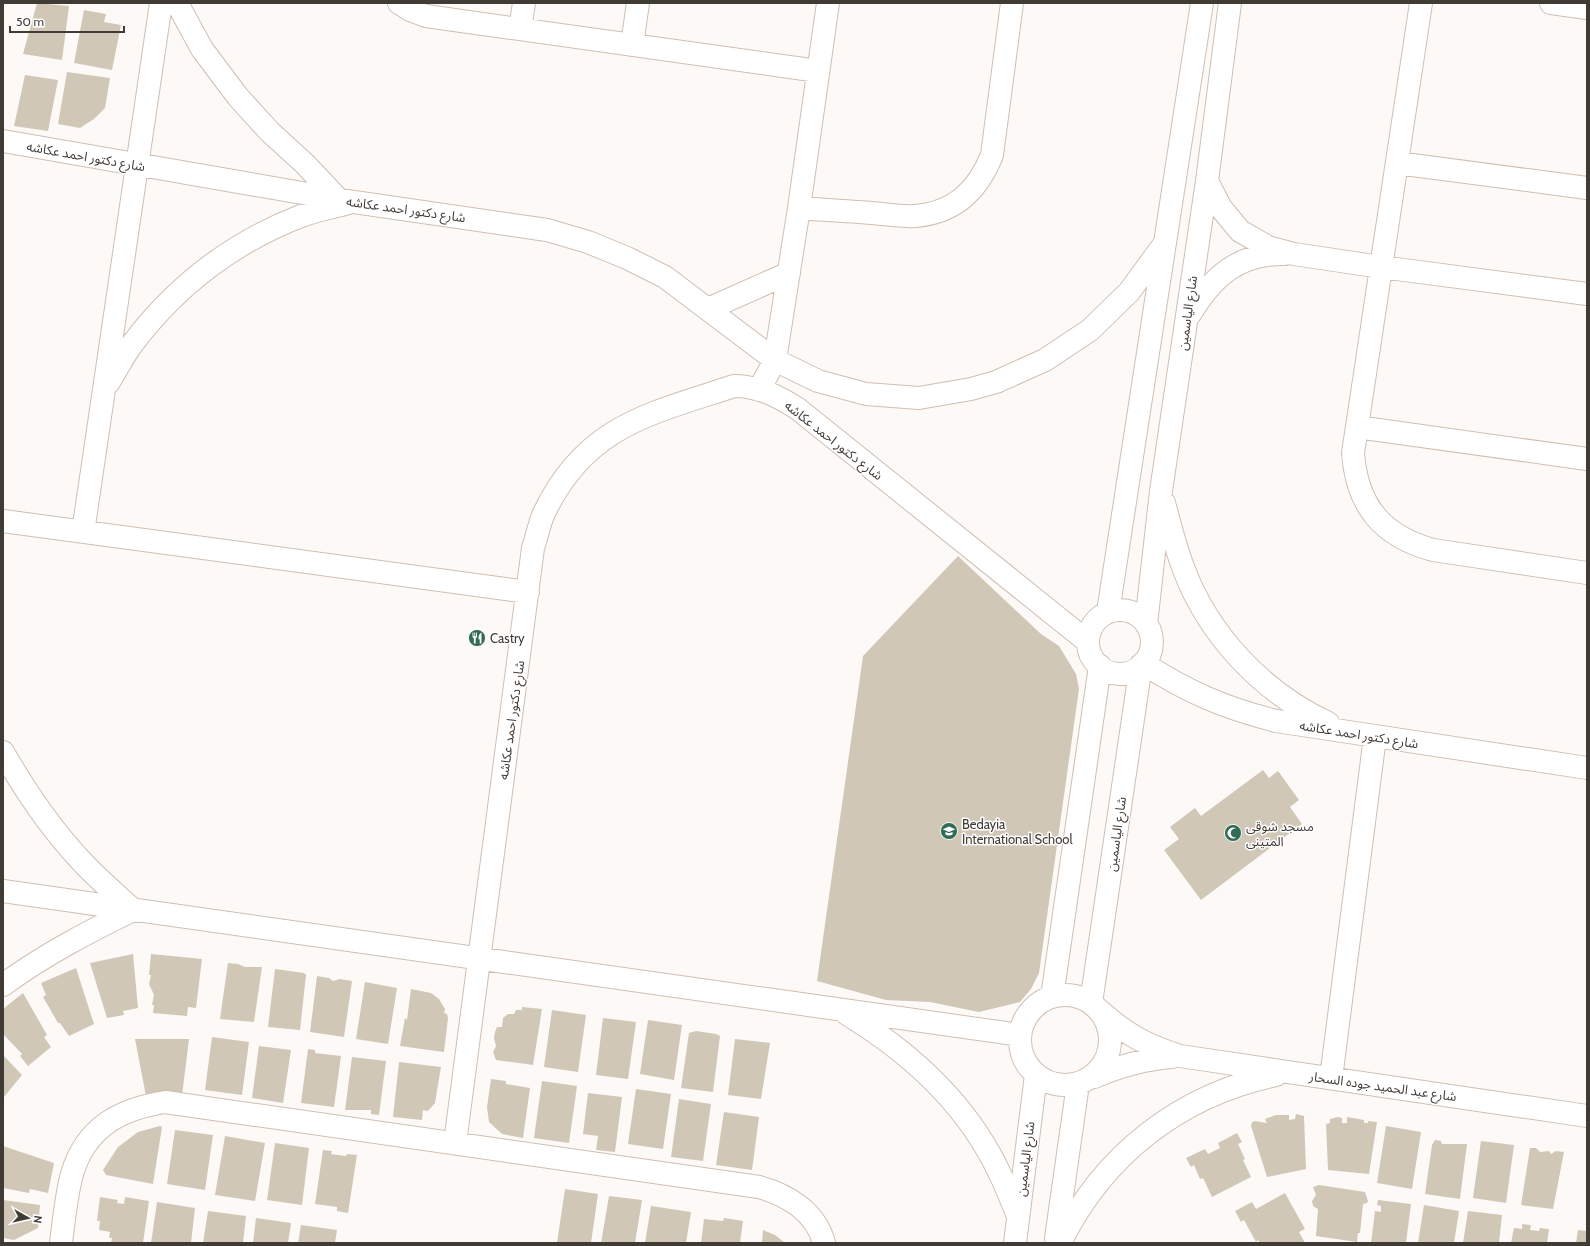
<svg xmlns="http://www.w3.org/2000/svg" width="1590" height="1246" font-family="Cabin,'Noto Sans Arabic',sans-serif">
  <style>
    .building { fill: #d1c7b7 }
    .lines { fill: none; stroke-linecap: round; stroke-linejoin: round }
    .minor-casing { stroke: #cfbfb3; stroke-width: 24 }
    .minor { stroke: #fff; stroke-width: 22 }
    .labels { text-anchor: middle; dominant-baseline: central; stroke-width: 3; stroke-linejoin: round; paint-order: stroke }
    .street-label { font-size: 13px; fill: #413b36; stroke: #fff }
    .poi-label { font-size: 13px; fill: #413b36; stroke: #fff; text-anchor: start }
  </style>
  <rect width="100%" height="100%" fill="#fdf9f7"/>
  <path class="building" d="M37 3 69 6 62 60 23 54Z
    M84 10 106 14 104 22 121 25 112 70 74 63Z
    M67 72 110 78 105 108 94 119 80 128 58 124Z
    M25 75 58 80 48 131 14 126Z
    M958 556 1041 634 1059 646 1076 674 1079 689 1039 973 1031 989 1020 1002 979 1012 930 1002 886 1000 817 981 863 656Z
    M1263 770 1269 778 1278 771 1299 800 1290 807 1302 824 1201 900 1164 850 1179 839 1170 827 1195 808 1201 816Z
    M133 954 138 1008 123 1011 124 1015 107 1018 90 963Z
    M151 954 202 959 196 1008 188 1007 187 1016 153 1013 154 1005H152L154 995 149 984 151 975H149Z
    M228 963 238 964 245 967H262L254 1022 220 1019Z
    M76 968 94 1024 69 1036 60 1023H58L43 997 46 995 41 983Z
    M275 969 304 973 306 975 300 1030 268 1027Z
    M317 976 329 978 333 981 340 979 352 981 344 1037 310 1032Z
    M365 982 397 988 388 1044 356 1039Z
    M411 989 431 993 439 999 445 1009 444 1013 447 1014 448 1018 444 1052 400 1046 405 1018 407 1020Z
    M23 993 47 1035 44 1037 51 1047 28 1066 20 1056 22 1054 3 1034V1009Z
    M522 1007 542 1009 533 1065 496 1060 493 1052 496 1046 494 1038 495 1032 497 1027H502L503 1018 508 1014H514L516 1010H522Z
    M552 1010 586 1015 578 1072 544 1067Z
    M603 1018 636 1022 628 1079 596 1075Z
    M648 1020 682 1025 674 1080 640 1074Z
    M696 1031 716 1034 720 1036 713 1092 681 1088 689 1033Z
    M212 1037 249 1042 242 1095 205 1090Z
    M135 1039H189L182 1096H146Z
    M735 1039 770 1043 761 1099 728 1095Z
    M259 1046 291 1050 283 1103 252 1098Z
    M308 1049 315 1050V1053L341 1056 334 1107 301 1103Z
    M3 1055 22 1075 4 1097 3 1096Z
    M352 1057 386 1061 379 1115 371 1114V1110H345Z
    M399 1062 441 1067 435 1103 428 1111 423 1110 422 1120 393 1117Z
    M491 1079 506 1081V1084L530 1088 523 1138 502 1134 489 1122 487 1107Z
    M542 1081 577 1086 569 1143 534 1138Z
    M636 1089 671 1094 663 1149 628 1144Z
    M588 1093 622 1097 615 1152 596 1150 598 1136 583 1134Z
    M679 1099 711 1104 703 1161 671 1157Z
    M724 1112 759 1117 752 1170 716 1165Z
    M1296 1114 1304 1116 1306 1169 1267 1177 1251 1126 1252 1122 1255 1121 1267 1123 1265 1119 1276 1115H1289V1120L1295 1119Z
    M1338 1117 1342 1118V1123H1347V1117L1364 1120V1123H1368V1121L1377 1122 1369 1174 1328 1170 1326 1124 1330 1123V1119Z
    M160 1126 162 1127 153 1184 106 1175 103 1170 118 1147 138 1132Z
    M1386 1126 1421 1132 1412 1189 1377 1183Z
    M175 1130 213 1135 205 1190 167 1184Z
    M1237 1133 1242 1142 1238 1144 1245 1159 1243 1160 1251 1177 1212 1197 1203 1178 1200 1179 1194 1165 1191 1167 1186 1158 1205 1149 1208 1154 1220 1148 1218 1143Z
    M225 1136 265 1143 255 1201 215 1195Z
    M1435 1140 1441 1141 1442 1144H1467L1460 1199 1425 1194 1432 1145Z
    M1481 1141 1514 1145 1506 1203 1473 1198Z
    M275 1143 309 1148 302 1205 267 1200Z
    M3 1146 54 1163 48 1193 30 1189 29 1193 3 1188Z
    M1530 1148H1536L1540 1152 1549 1151 1551 1154 1556 1151 1564 1152 1553 1209 1521 1205Z
    M323 1150 332 1151 331 1154 346 1156 347 1154 357 1155 348 1213 337 1211V1207L315 1204Z
    M1319 1185 1365 1192 1368 1201 1367 1203 1363 1204 1360 1233H1358L1357 1242 1316 1236 1318 1209 1313 1206 1312 1201 1316 1195 1313 1187Z
    M565 1189 598 1194 591 1243H557Z
    M1285 1193 1305 1229 1299 1232 1305 1243H1260L1258 1240 1256 1242 1244 1220 1241 1222 1235 1211 1252 1202 1256 1209Z
    M609 1196 642 1200 635 1243H601Z
    M100 1197 118 1200 117 1203 124 1204 125 1197 149 1201 143 1243H111L112 1238H109L110 1232 99 1230 100 1221H97Z
    M3 1200 40 1205 38 1228 14 1240 3 1238Z
    M1378 1200 1411 1204 1406 1243H1371L1375 1211 1381 1212V1206L1377 1205Z
    M157 1202 195 1208 191 1243H151Z
    M1424 1205 1459 1211 1454 1243H1418Z
    M651 1206 691 1212 686 1243H645Z
    M208 1211 246 1216 243 1243H203Z
    M1468 1211 1502 1215 1499 1243H1463Z
    M256 1218 291 1223 288 1243H253Z
    M724 1218 743 1221 740 1243H701L704 1219 723 1221Z
    M1522 1224 1531 1225 1530 1230 1539 1231 1540 1228 1549 1229 1547 1243H1511L1514 1228 1522 1229Z
    M301 1225 337 1230 335 1243H298Z
    M763 1230 775 1235 785 1243H762Z
    M1578 1230 1587 1231V1243H1576Z"/>
  <g class="lines">
    <g class="minor-casing">
      <path id="minor" d="M177 3 202 49 238 97 270 132 305 164 338 199
        M399 3 410 10 426 16 818 71
        M1421 3 1353 453C1357 506 1382 536 1433 550L1587 573
        M1551 3 1587 8
        M520 29 524 3
        M632 45 638 3
        M3 141 354 202 547 230 588 242 627 258 665 277 775 360 818 381 866 394 919 398 971 389 996 382 1045 360 1090 330 1129 292 1165 243
        M1397 163 1587 188
        M1207 181 1221 208 1240 231 1268 247 1294 254 1381 267 1587 294
        M799 208C823 210 848 211 872 213 886 214 901 217 915 216 955 213 978 190 992 155L1012 3
        M708 309 789 273
        M1190 314C1213 276 1239 253 1285 254
        M109 382C117 369 124 355 133 343 177 285 234 242 301 216 316 210 332 208 348 203
        M759 390 775 360 799 208 828 3
        M1357 427 1587 459
        M1164 503C1170 524 1175 546 1183 567 1208 635 1262 692 1328 723
        M3 521 528 592
        M83 532 161 3
        M1088 642a32 32 0 1 1 64 0a32 32 0 1 1-64 0Z
        M1108 612 1202 3
        M1146 624 1161 491 1207 181 1230 3
        M1143 663C1187 692 1225 708 1276 721L1587 768
        M3 752C27 794 56 836 90 870 104 884 119 897 133 910 88 932 44 955 3 985
        M3 891 1020 1035
        M1020 1040a45 45 0 1 1 90 0a45 45 0 1 1-90 0Z
        M1052 997 1100 666
        M1091 1003 1141 665
        M1100 1011C1127 1035 1146 1045 1180 1056L1587 1116
        M847 1014C911 1053 968 1105 1000 1174 1007 1188 1012 1202 1018 1216
        M1094 1077C1120 1066 1144 1059 1172 1057
        M1331 1078 1375 737
        M455 1143 533 548C537 537 539 524 544 513 586 425 650 414 734 386 758 386 778 396 798 409L1088 642
        M1056 1238 1078 1084
        M61 1243C64 1220 66 1196 72 1174 86 1127 120 1109 165 1102L759 1187C788 1195 816 1212 824 1243
        M1015 1243 1036 1075
        M1060 1243C1103 1155 1180 1095 1276 1075"/>
    </g>
    <use href="#minor" class="minor"/>
  </g>
  <defs>
    <g id="restaurant-disc" transform="scale(0.9)"><circle r="9.5" fill="#316b54" stroke="#fff"/><path d="M-5-6h1v4h1v-4h1v4h1v-4h1v5L-1.5 .5V6h-2V.5L-5-1ZM5-6V6H3V1.5H1.5Q1.5-4 5-6Z" fill="#fff"/></g>
    <g id="school-disc" transform="scale(0.9)"><circle r="9.5" fill="#316b54" stroke="#fff"/><path d="M0-5L7-2L0 1L-7-2ZM-4 1L0 2.5L4 1V4Q0 6-4 4Z" fill="#fff"/></g>
    <g id="mosque-disc" transform="scale(0.9)"><circle r="9.5" fill="#316b54" stroke="#fff"/><path d="M3.5-4.9A6 6 0 1 0 3.5 4.9A5 5 0 1 1 3.5-4.9Z" fill="#fff"/></g>
  </defs>
  <g fill-rule="evenodd">
    <use href="#restaurant-disc" x="477" y="638"/>
    <use href="#school-disc" x="949" y="831"/>
    <use href="#mosque-disc" x="1233" y="833"/>
  </g>
  <g class="labels">
    <g class="street-label">
      <text transform="translate(86 156) rotate(10)">شارع دكتور احمد عكاشه</text>
      <text transform="translate(406 209) rotate(8)">شارع دكتور احمد عكاشه</text>
      <text transform="translate(1187 313) rotate(-82)">شارع الياسمين</text>
      <text transform="translate(834 440) rotate(38)">شارع دكتور احمد عكاشه</text>
      <text transform="translate(511 720) rotate(-82)">شارع دكتور احمد عكاشه</text>
      <text transform="translate(1359 734) rotate(9)">شارع دكتور احمد عكاشه</text>
      <text transform="translate(1116 834) rotate(-82)">شارع الياسمين</text>
      <text transform="translate(1383 1086) rotate(8)">شارع عبد الحميد جوده السحار</text>
      <text transform="translate(1025 1159) rotate(-83)">شارع الياسمين</text>
    </g>
    <g class="poi-label">
      <text x="490" y="638">Castry</text>
      <text x="962" y="824">Bedayia<tspan x="962" dy="15">International School</tspan></text>
      <text x="1246" y="826">مسجد شوقى<tspan x="1246" dy="15">المتينى</tspan></text>
    </g>
  </g>
  <rect width="1590" height="1246" fill="none" stroke="#413b36" stroke-width="8"/>
  <g transform="translate(28 1218) rotate(98)" stroke="#ffffff" stroke-width="3" paint-order="stroke">
  <path d="M0-3L7 15L0 10L-7 15Z" fill="#413b36"/>
  <text y="-6" font-size="11" font-weight="bold" text-anchor="middle" fill="#413b36">N</text>
  </g>
  <path d="M10 26v6h114v-6" fill="none" stroke="#413b36" stroke-width="2"/>
  <text x="16" y="26" font-size="12" fill="#413b36" stroke="#ffffff" stroke-width="3" paint-order="stroke">50 m</text>
</svg>
